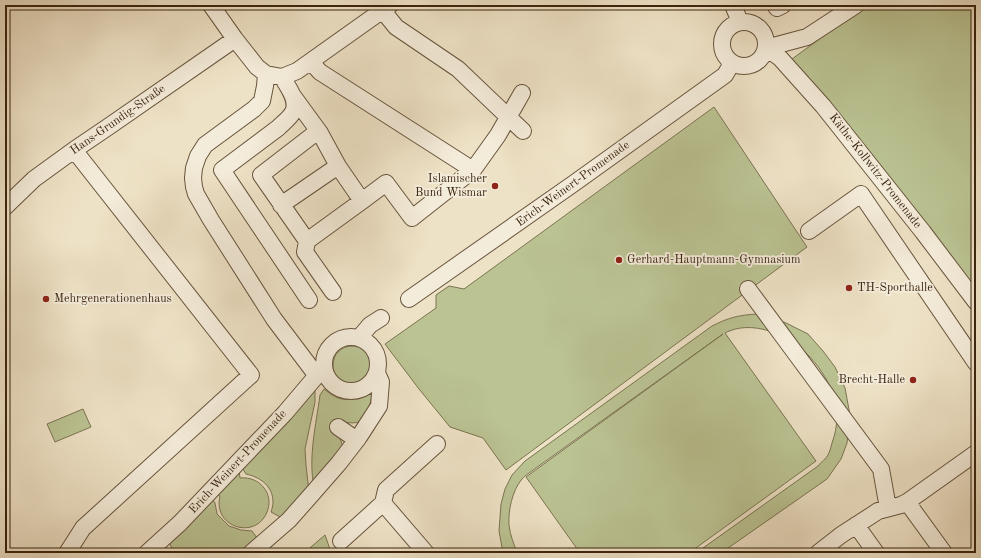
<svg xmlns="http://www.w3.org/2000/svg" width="981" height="558" font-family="'Old Standard TT',serif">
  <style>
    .green { fill: #bbc393; stroke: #7a7451 }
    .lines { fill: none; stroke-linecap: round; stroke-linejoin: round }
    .minor-casing { stroke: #67543d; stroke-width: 18 }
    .minor { stroke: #f4ecda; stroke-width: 16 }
    .poi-dot { fill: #8f2418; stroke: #f4ecda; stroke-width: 1.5 }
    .labels { text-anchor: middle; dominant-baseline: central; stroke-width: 3.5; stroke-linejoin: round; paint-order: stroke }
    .street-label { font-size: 12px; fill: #3a240f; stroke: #f4ecda }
    .poi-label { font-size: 12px; fill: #3a240f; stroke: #f4ecda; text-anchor: start }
  </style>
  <rect width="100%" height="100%" fill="#eee2c6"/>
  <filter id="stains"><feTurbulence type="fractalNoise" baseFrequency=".005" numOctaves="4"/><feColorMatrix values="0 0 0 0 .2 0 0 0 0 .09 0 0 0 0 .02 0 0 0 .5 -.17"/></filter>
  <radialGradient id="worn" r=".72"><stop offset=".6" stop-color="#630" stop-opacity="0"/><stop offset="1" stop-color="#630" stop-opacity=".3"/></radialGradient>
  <path class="green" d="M866 5H976V294L792 59Z
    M714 107 807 247 506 470 483 438 450 427 419 389 385 344 436 308V295L449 286 464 289Z
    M757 314 775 318 788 324 808 334 823 351 835 367 845 388 850 415 847 443 841 459 827 479 721 553H696L818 466C821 462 826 459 828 455 830 451 831 447 832 443 838 427 839 409 832 392 827 378 818 365 807 354 788 334 751 319 725 333L816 461 689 553H580L526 477 723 334 529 473C526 475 524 477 522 479 512 491 508 511 509 525 510 535 514 544 517 553H503L499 531 501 504 505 489 512 475 525 461 712 326C728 318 738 315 757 314Z
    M333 365a19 19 0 1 1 38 0a19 19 0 1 1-38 0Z
    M374 381C372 392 371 416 359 422 353 424 343 422 337 421L338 435 341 441 343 448 314 487C308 457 316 425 320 395L324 389C328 392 333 396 338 398 355 403 363 391 374 381Z
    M315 385V402L305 449 306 465 309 492 284 519 271 512C272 509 273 505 273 502 273 486 260 477 246 474L240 464Z
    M83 409 91 427 55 442 47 424Z
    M239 470 240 478C250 477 259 481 264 488 269 494 270 502 268 509 259 541 212 529 220 496L213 493Z
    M210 496 215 503 217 514 229 526 241 530 252 531 260 542 248 553H174L169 542Z
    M325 535 331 552 336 553H304Z"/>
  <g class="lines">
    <g class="minor-casing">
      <path id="minor" d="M211 5 235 39 257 67 266 74 282 77 297 71 390 5
        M733 5 740 22
        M775 5 777 8 783 5
        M383 11 396 27 458 69 523 131
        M722 44a22 22 0 1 1 44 0a22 22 0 1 1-44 0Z
        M766 48 780 58 823 106 923 232 976 302
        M766 48 807 37 856 5
        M311 62 320 72 473 170
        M266 74 265 86 262 101 254 109 205 145 198 156 194 168 193 178 194 187 196 194 211 220 274 319 317 376
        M282 77C287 86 299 100 293 112 290 118 283 123 278 128L222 170 309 300
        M293 96 320 133 338 166 362 201 386 183 412 218 473 170 498 135 522 93
        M318 131 261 175 307 241 305 252 333 292
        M281 205 338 166
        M5 207 34 179 74 150 108 127 235 39
        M809 231 861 194 976 363
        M307 241 362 201
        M748 289 881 469 888 508
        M409 299 573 184 725 75 732 63
        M324 364a27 27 0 1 1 54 0a27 27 0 1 1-54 0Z
        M359 338 370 325 381 318
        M338 427 357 440
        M907 502 944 553
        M856 525 876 553
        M341 541 383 503
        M67 553 83 528 251 375 74 150
        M147 553 180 523 285 413 324 367
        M251 553 289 520 312 494 339 463 359 437 379 406 381 382 377 373
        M426 553 383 503 386 490 437 444
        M818 553 841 535 872 515 878 511 901 505 907 502 976 453"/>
    </g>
    <use href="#minor" class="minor"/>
  </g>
  <g class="poi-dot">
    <circle cx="495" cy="186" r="4"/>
    <circle cx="619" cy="260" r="4"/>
    <circle cx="849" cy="288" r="4"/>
    <circle cx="46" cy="299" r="4"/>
    <circle cx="913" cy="380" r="4"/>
  </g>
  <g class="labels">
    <g class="street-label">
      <text transform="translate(118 120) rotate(-35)">Hans-Grundig-Straße</text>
      <text transform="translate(875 171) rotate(52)">Käthe-Kollwitz-Promenade</text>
      <text transform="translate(573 184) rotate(-36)">Erich-Weinert-Promenade</text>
      <text transform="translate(238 462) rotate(-47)">Erich-Weinert-Promenade</text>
    </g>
    <g class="poi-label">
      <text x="487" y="179" text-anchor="end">Islamischer<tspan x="487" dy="14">Bund Wismar</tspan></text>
      <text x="627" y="260">Gerhard-Hauptmann-Gymnasium</text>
      <text x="857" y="288">TH-Sporthalle</text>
      <text x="54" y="299">Mehrgenerationenhaus</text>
      <text x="905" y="380" text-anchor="end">Brecht-Halle</text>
    </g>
  </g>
  <rect width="981" height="558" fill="none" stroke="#eee2c6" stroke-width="20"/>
  <rect x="6" y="6" width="969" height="546" fill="none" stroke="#3a240f" stroke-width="2"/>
  <rect x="10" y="10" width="961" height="538" fill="none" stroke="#3a240f"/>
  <rect width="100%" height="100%" filter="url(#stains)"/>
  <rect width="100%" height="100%" fill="url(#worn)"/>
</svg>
